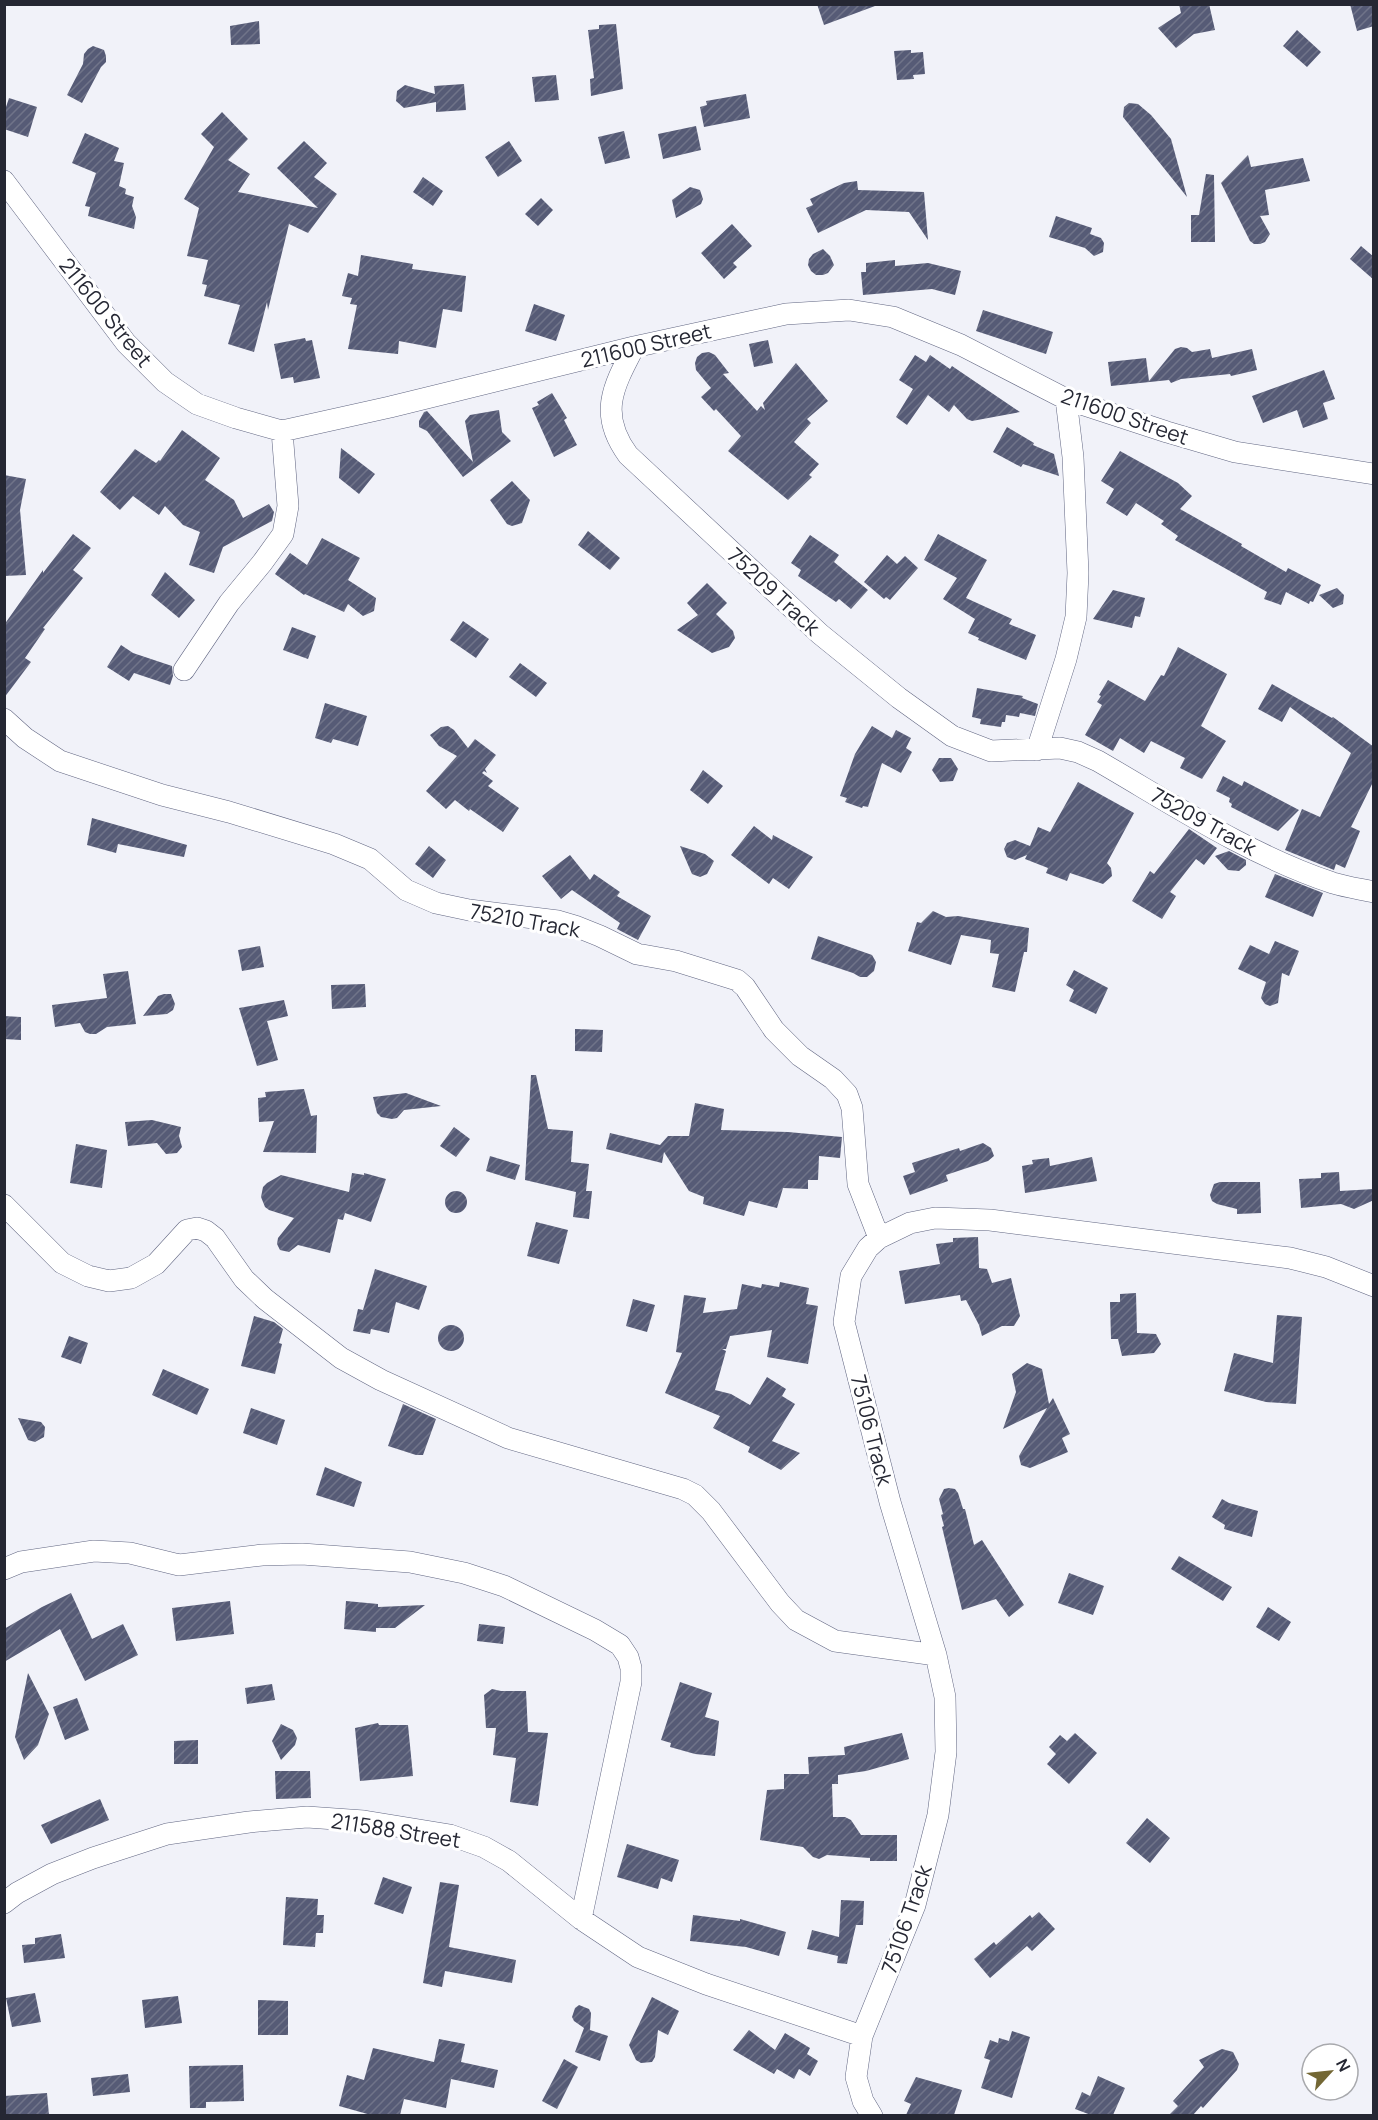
<svg xmlns="http://www.w3.org/2000/svg" width="1378" height="2120" font-family="Manrope,sans-serif">
  <style>
    .building { fill: url(#building-hatch) }
    .lines { fill: none; stroke-linecap: round; stroke-linejoin: round }
    .minor-casing { stroke: #616682; stroke-width: 22 }
    .minor { stroke: #fff; stroke-width: 21 }
    .labels { text-anchor: middle; dominant-baseline: central; stroke-width: 6; stroke-linejoin: round; paint-order: stroke }
    .street-label { font-size: 21px; fill: #252733; stroke: #fff }
  </style>
  <defs>
    <pattern id="building-hatch" width="6" height="6" patternUnits="userSpaceOnUse" patternTransform="scale(1.5)"><rect width="6" height="6" fill="#565b76"/><path d="M-1 1l2-2M0 6l6-6M5 7l2-2" fill="none" stroke="#707489"/></pattern>
  </defs>
  <rect width="100%" height="100%" fill="#f1f2f9"/>
  <path class="building" d="M817 4H874L875 6 824 25Z
    M1179 4H1209L1215 30 1194 34 1176 48 1158 28 1181 13Z
    M1350 4H1374V26L1357 31Z
    M259 21 260 44 231 45 230 26Z
    M616 24 623 89 591 96 590 79 594 78 588 30 599 29V25Z
    M1297 30 1321 52 1307 67 1283 46Z
    M93 46 104 50 106 56V62L101 67 82 103 67 95 83 64 84 54 88 49Z
    M911 50V53L923 52 925 74 913 75 914 79 897 80 894 51Z
    M556 75 559 100 535 102 532 77Z
    M464 84 466 110 436 112V102L404 108 396 101 397 91 405 85 435 94 434 86Z
    M746 94 750 118 704 127 700 107 707 105 706 101Z
    M9 98 37 107 28 137 4 129V113Z
    M1129 103 1138 104 1151 115 1171 139 1187 197 1123 117 1124 107Z
    M222 112 248 139 228 160 250 174 238 192 318 208 277 168 304 141 327 163 314 177 337 194 308 233 289 224 268 310 267 302 254 352 228 344 240 305 204 296 207 285 202 284 208 260 187 256 199 208 184 199 214 147 201 134Z
    M696 126 701 150 663 159 658 134Z
    M624 131 630 158 605 164 598 137Z
    M85 133 119 148 114 161 124 163 119 186 126 189 125 194 134 197 132 206 136 217 134 229 88 216 90 207 85 206 96 173 72 163Z
    M509 141 522 161 498 177 485 157Z
    M1248 155 1251 167 1303 158 1310 181 1265 190 1269 215 1260 216 1270 234 1265 242 1260 244H1254L1250 241 1221 183Z
    M1206 174 1214 175 1215 242H1191V215H1199Z
    M423 177 443 191 433 206 413 192Z
    M857 181 858 190 924 192 928 240 909 212 866 210 818 233 806 208 813 205 810 199 844 183Z
    M690 187 700 190 703 199 701 204 676 218 672 200Z
    M541 198 553 210 538 226 525 214Z
    M1056 216 1092 228 1090 234 1101 238 1104 243 1103 252 1094 256 1085 248 1049 237Z
    M732 224 752 246 733 263 737 267 724 279 701 253Z
    M1361 246 1374 257V280L1350 259Z
    M823 249 830 256 834 265 828 273 823 275H816L811 271 808 265 809 259 813 254Z
    M361 255 413 264 412 269 466 276 462 312 443 309 436 348 399 341 398 354 348 349 357 305 350 304 352 298 342 296 348 273 358 276Z
    M895 260V266L928 263 961 271 955 295 932 289 863 295 861 272H866V263Z
    M534 304 565 315 556 341 525 331Z
    M983 310 1053 332 1046 354 976 331Z
    M305 338 306 341 312 340 320 378 294 383 293 377 281 379 274 344Z
    M768 340 773 363 754 367 749 344Z
    M1181 347 1187 348 1192 352 1210 349 1212 358 1252 349 1257 370 1231 376 1230 374 1181 379 1171 383 1169 380 1111 386 1108 362 1146 358 1149 381 1175 349Z
    M709 352 715 355 729 373 723 374 757 411 761 406 765 410 763 403 796 363 828 401 807 419 811 423 794 442 819 464 809 475 812 477 788 500 728 451 741 436 716 409 714 411 701 397 711 388 696 370 695 363 697 357 702 353Z
    M915 355 926 362 930 355 950 369 952 366 1020 412 972 421 967 419 954 405 949 412 928 395 907 425 896 417 913 389 899 380Z
    M1324 370 1335 399 1323 403 1328 419 1303 428 1297 410 1263 423 1252 396Z
    M552 393 567 418 564 420 577 445 554 457 532 408 539 405 537 402Z
    M499 410 502 432 511 441 463 477 427 431 419 427V421L424 412 427 411 473 462 465 421 470 415Z
    M1007 427 1034 443 1033 445 1054 454 1059 476 1023 464 1021 467 993 452Z
    M182 430 220 458 205 480 234 500 243 518 269 504 274 512 272 521 223 547 214 573 189 565 200 532 183 525 165 506 159 515 133 496 120 510 100 492 135 449 156 463 159 460 160 461Z
    M341 448 375 474 359 494 339 478Z
    M1120 451 1178 483 1192 496 1180 509 1242 544 1241 546 1286 572 1288 568 1321 585 1313 602 1310 601 1309 604 1286 592 1281 605 1264 599 1267 592 1175 540 1178 536 1161 524 1164 521 1136 503 1127 516 1106 503 1114 489 1101 481Z
    M4 475 26 479 20 510 26 575 4 576Z
    M512 481 530 500 522 523 512 526 507 524 490 500Z
    M588 531 620 558 610 570 578 545Z
    M73 534 91 548 73 570 83 578 43 628 45 629 25 658 31 662 4 698V625L43 570V573Z
    M938 534 987 560 966 598 1012 619 1009 624 1036 635 1026 660 978 640 979 638 968 633 975 619 943 599 957 578 924 560Z
    M810 535 839 555 834 562 868 590 851 609 839 599 836 602 798 576 801 570 791 563Z
    M322 538 360 558 348 580 376 598 374 611 363 616 348 604 344 612 305 594 304 595 275 574 290 553 307 565Z
    M887 555 897 564 905 556 918 568 890 600 886 597 884 599 864 582Z
    M165 572 195 600 179 618 151 595Z
    M707 583 727 603 716 614 733 631 735 638 729 647 712 653 677 630 698 615 687 603Z
    M1337 588 1344 595 1343 604 1333 608 1319 595Z
    M1113 590 1145 598 1140 617 1135 616 1132 628 1093 619Z
    M463 621 489 639 476 658 450 640Z
    M292 627 316 636 308 659 283 650Z
    M121 645 133 653 172 666 173 676 170 685 134 673 129 681 107 667Z
    M1178 647 1227 674 1201 726 1226 741 1202 779 1180 768 1185 758 1151 741 1144 753 1120 738 1113 751 1085 735 1102 705 1097 702 1101 696 1099 695 1108 680 1145 701 1161 675 1164 676Z
    M520 663 547 683 536 697 509 677Z
    M1272 684 1332 718 1333 717 1374 747V780L1351 827 1360 831 1345 868 1336 864 1334 870 1285 850 1302 809 1320 817 1351 753 1290 707 1282 722 1258 709Z
    M977 688 1023 696 1022 698 1038 704 1035 716 1020 713 1019 717 1006 715 1005 722H1002L1001 727 980 724 981 719 972 717Z
    M325 703 367 716 358 746 333 739 331 743 315 738Z
    M448 726 454 730 468 748 475 739 496 755 485 769 487 773 484 771 482 773 493 781 488 786 519 808 503 832 470 809 469 811 455 800 446 809 426 791 457 756 439 746 430 735 441 727Z
    M872 726 892 738 896 730 911 738 906 748 912 752 901 773 882 763 868 807 863 806 862 808 845 802 847 798 840 796 855 754Z
    M939 758H951L958 769 953 781 940 782 932 770Z
    M703 770 723 786 708 804 690 790Z
    M1223 776 1242 786 1244 781 1299 810 1278 831 1231 807 1232 804 1229 802 1230 798 1216 791Z
    M1078 782 1134 813 1107 863 1111 868 1112 876 1103 884 1070 873 1067 881 1046 873 1048 868 1025 859 1027 855 1015 860 1007 857 1004 849 1007 843 1015 840 1030 846 1038 827 1050 832Z
    M92 818 187 845 184 857 118 844 116 853 87 845Z
    M754 826 772 840 773 835 813 857 789 889 773 878 769 884 731 855Z
    M1189 829 1217 848 1204 865 1196 859 1170 892 1176 896 1162 919 1132 901 1150 871 1154 874Z
    M429 846 446 860 433 878 415 864Z
    M680 846 705 854 714 861 707 874 700 877 692 874Z
    M1229 851 1246 860V865L1239 871 1228 870 1215 856Z
    M570 855 590 880 594 874 620 892 617 896 651 916 638 940 617 929 620 923 572 890 561 899 542 876Z
    M1275 874 1323 893 1313 917 1265 897Z
    M933 911 946 917 958 916 1029 928 1027 952H1024L1015 992 992 987 999 954 990 953 991 940 961 935 951 965 908 951 917 922 921 923Z
    M818 936 872 955 876 962 874 971 867 977H860L853 973 811 959Z
    M1275 941 1299 951 1289 976 1282 973 1278 1003 1270 1006 1265 1004 1261 998 1266 982 1238 969 1250 945 1269 954Z
    M260 946 264 967 242 971 238 950Z
    M1074 970 1108 988 1096 1014 1069 1001 1074 990 1066 985Z
    M128 971 136 1024 107 1027 96 1034H90L85 1032 80 1023 55 1027 52 1005 107 998 103 974Z
    M365 984 366 1007 332 1009 331 985Z
    M164 994H171L175 1004 173 1010 167 1014 143 1016 158 996Z
    M284 1000 288 1016 267 1021 278 1060 257 1066 239 1008Z
    M4 1016 21 1017V1040L4 1039Z
    M575 1029 603 1030 602 1052 575 1051Z
    M531 1075H536L548 1129 573 1131 571 1162 589 1164 586 1191H592L589 1219 573 1217 576 1192 525 1180Z
    M304 1089 311 1116 317 1115 316 1153 263 1152 274 1121 259 1122 258 1098 266 1097 265 1092Z
    M406 1093 441 1106 404 1110 397 1118 392 1119 381 1117 377 1113 373 1097Z
    M695 1103 724 1109 721 1130 788 1132 842 1137 840 1158 819 1156 818 1180H808V1189L783 1188 777 1208 749 1201 744 1216 703 1204 704 1197 689 1191 664 1152 662 1163 606 1149 610 1133 660 1145 668 1136H689Z
    M152 1120 181 1127 179 1136 182 1147 177 1153 166 1154 157 1143 128 1146 125 1122Z
    M454 1127 470 1139 456 1157 440 1146Z
    M983 1143 991 1148 994 1156 988 1161 946 1175 948 1181 910 1195 903 1176 915 1172 912 1163 959 1148 960 1151Z
    M76 1144 107 1150 102 1188 70 1183Z
    M490 1156 520 1165 515 1180 486 1171Z
    M1092 1157 1097 1181 1025 1193 1022 1166 1033 1164 1032 1160 1049 1158 1050 1166Z
    M1339 1172 1340 1191 1374 1189V1200L1354 1209 1341 1204 1301 1208 1299 1179 1321 1178V1173Z
    M352 1173 364 1175V1173L386 1179 371 1222 345 1213 343 1220 338 1219 330 1253 298 1245 289 1252 280 1250 277 1244 278 1238 294 1218 269 1210 265 1207 261 1197 263 1187 267 1183 281 1175 349 1192Z
    M1220 1182H1260L1261 1213 1237 1214V1209L1217 1204 1212 1201 1210 1195 1214 1184Z
    M445 1202a11 11 0 1 1 22 0a11 11 0 1 1-22 0Z
    M536 1222 568 1230 559 1264 527 1256Z
    M978 1237 979 1268 987 1269 992 1283 1011 1278 1020 1316 1014 1326H1002L982 1336 979 1325 966 1300 961 1301 960 1295 905 1304 899 1271 940 1264 936 1244 953 1242V1238Z
    M375 1269 427 1286 419 1310 396 1302 389 1333 371 1329 370 1334 353 1331 358 1309 363 1310Z
    M780 1282 809 1288 806 1304 818 1306 808 1364 767 1357 772 1330 730 1336 726 1349H722L726 1351 715 1390 731 1394 750 1405 767 1377 786 1389 782 1396 795 1404 772 1441 800 1453 781 1470 748 1452 750 1447 713 1428 720 1416 665 1393 682 1353 676 1352 684 1295 706 1298 703 1313 737 1309 742 1284 761 1288 762 1284 779 1287Z
    M1136 1293 1137 1333 1156 1334 1161 1344 1154 1353 1122 1356 1118 1339H1111L1110 1302H1120V1294Z
    M633 1299 655 1305 647 1332 626 1326Z
    M1277 1315 1302 1317 1296 1404 1266 1402 1224 1391 1234 1353 1273 1363Z
    M254 1316 274 1322 283 1329 279 1343 282 1344 275 1374 241 1366Z
    M438 1338a13 13 0 1 1 26 0a13 13 0 1 1-26 0Z
    M69 1336 88 1343 81 1364 61 1357Z
    M1027 1363 1042 1369 1049 1404 1053 1398 1070 1434 1062 1438 1068 1452 1030 1468 1021 1465 1019 1456 1047 1408 1003 1429 1016 1392 1012 1374Z
    M163 1369 209 1389 197 1415 152 1395Z
    M403 1404 436 1419 423 1455H416L388 1446Z
    M251 1408 285 1420 277 1445 243 1433Z
    M18 1418 41 1422 45 1427 44 1437 35 1442 28 1440Z
    M325 1467 362 1482 354 1507 316 1495Z
    M949 1488 955 1489 958 1493 963 1509H965L974 1545 982 1540 1024 1605 1009 1617 996 1599 962 1610 942 1527 944 1526 941 1515 943 1514 939 1499 944 1489Z
    M1222 1499 1229 1503 1258 1511 1252 1537 1224 1529 1225 1525 1212 1517Z
    M1179 1556 1232 1587 1223 1601 1171 1569Z
    M1069 1573 1104 1586 1093 1615 1058 1603Z
    M71 1593 92 1639 123 1624 138 1655 85 1681 60 1629 4 1662V1629L42 1607Z
    M230 1601 234 1634 176 1641 172 1608Z
    M346 1601 378 1604V1607L425 1605 395 1628H376V1632L344 1629Z
    M1268 1607 1291 1622 1279 1641 1256 1627Z
    M479 1624 505 1627 503 1644 477 1641Z
    M28 1673 49 1714 38 1745 24 1760 15 1737Z
    M680 1682 712 1693 705 1717 719 1721 715 1756 695 1754 670 1747 671 1743 661 1740Z
    M272 1684 275 1700 247 1704 245 1688Z
    M492 1689 501 1691H526L528 1732 548 1733 538 1806 510 1802 516 1758 493 1755 496 1728H486L484 1695Z
    M77 1698 89 1730 65 1740 53 1707Z
    M378 1723 379 1725H408L413 1776 360 1781 355 1728Z
    M281 1724 293 1730 297 1738 295 1745 281 1760 272 1741Z
    M902 1733 909 1759 866 1771 838 1775V1784H832L833 1817H845L851 1820 861 1835H897V1861H870V1858L827 1855 819 1859 813 1857 803 1847 760 1840 767 1790 784 1789V1774H809L808 1757 845 1755 844 1747Z
    M1075 1733 1097 1753 1069 1784 1047 1764 1056 1754 1049 1747 1060 1735 1067 1741Z
    M198 1740V1764H174V1741Z
    M275 1771H310L311 1798 276 1799Z
    M100 1799 109 1820 51 1844 41 1825Z
    M1147 1818 1170 1838 1150 1863 1126 1843Z
    M627 1844 679 1860 672 1882 661 1878 658 1889 617 1877Z
    M383 1877 412 1887 403 1914 374 1904Z
    M440 1882 459 1885 449 1947 516 1960 512 1983 445 1971 442 1987 423 1983Z
    M286 1897 318 1899 317 1915H324L323 1933H316L315 1947 283 1945Z
    M841 1900 864 1901 863 1925H856L847 1964 837 1963 838 1956 807 1949 812 1930 839 1937Z
    M1039 1912 1055 1929 1032 1951 1027 1946 990 1978 974 1959 994 1942 996 1945 1030 1915 1032 1918Z
    M693 1915 740 1921V1919L786 1932 779 1956 746 1947 690 1941Z
    M61 1934 65 1958 24 1963 22 1945 35 1944V1938Z
    M35 1993 41 2022 12 2027 6 1998Z
    M178 1996 182 2023 145 2028 142 2000Z
    M652 1997 679 2011 668 2035 658 2030 655 2057 652 2062 641 2063 636 2060 629 2045Z
    M258 2000 288 2001V2035H258Z
    M579 2005 589 2009 591 2013 590 2030 608 2036 600 2061 575 2052 584 2028 574 2021 572 2017 575 2008Z
    M749 2030 775 2050 785 2033 810 2048 807 2054 818 2061 810 2076 799 2069 794 2079 777 2069 774 2074 733 2050Z
    M1012 2031 1030 2037 1012 2098 981 2088 990 2060 984 2058 990 2040 998 2043 999 2038 1009 2041Z
    M439 2039 465 2044 461 2062 498 2070 494 2088 451 2079 446 2108 404 2099 400 2115H371L339 2106 347 2075 364 2080 373 2048 434 2062Z
    M1222 2049 1233 2052 1239 2064 1237 2070 1203 2108 1201 2106 1193 2115H1169L1178 2106 1173 2101 1204 2067 1199 2060Z
    M564 2059 578 2067 557 2109 542 2101Z
    M243 2065 244 2101 206 2102V2108H190L189 2066Z
    M128 2074 130 2092 93 2096 91 2078Z
    M1098 2076 1125 2088 1113 2115H1091L1075 2109 1082 2092 1090 2096Z
    M916 2077 962 2090 954 2115H906L911 2104 904 2101Z
    M47 2093 49 2115H4V2096Z"/>
  <g class="lines">
    <g class="minor-casing">
      <path id="minor" d="M4 181 126 343 165 382 197 404 236 418 282 431 390 407 634 347 786 314 849 310 893 317 961 345 1066 399 1167 432 1235 452 1374 474
        M634 347C613 387 598 414 628 455L820 634 899 698 952 736 991 751 1060 748 1078 752 1098 761C1174 805 1249 855 1333 883 1346 887 1360 889 1374 892
        M184 670 229 603 262 563 283 534 288 506 282 431
        M4 719 25 738 60 761 162 795 229 812 334 844 370 859 406 890 436 903 469 910 558 921 575 926 600 936 637 954 676 961 737 980 745 987 774 1030 800 1056 833 1079 847 1094 852 1108 858 1184 879 1238
        M1037 750 1066 659 1076 617 1078 573 1073 457 1066 399
        M4 1205 62 1263 88 1276 109 1281 131 1278 156 1264 187 1230 197 1228 206 1231 215 1238 244 1279 265 1299 341 1358 381 1380 508 1438 683 1489 695 1495 711 1511 780 1603 796 1620 835 1641 936 1655
        M4 1569 21 1562 94 1551 130 1553 179 1565 262 1555 302 1554 410 1562 464 1573 504 1586 595 1630 620 1645 628 1657 631 1668V1682L581 1919
        M4 1903 17 1893 52 1874 93 1858 167 1834 249 1822 307 1817 364 1821 450 1835 484 1847 509 1861 581 1919 638 1957 706 1984 862 2036
        M872 2116 863 2101 856 2077 862 2036 915 1905 938 1815 946 1752 945 1697 936 1655 890 1502 844 1322 851 1276 868 1248 879 1238 910 1223 935 1218 990 1220 1290 1258 1326 1267 1374 1286"/>
    </g>
    <use href="#minor" class="minor"/>
  </g>
  <g class="labels">
    <g class="street-label">
      <text transform="translate(106 312) rotate(51)">211600 Street</text>
      <text transform="translate(646 345) rotate(-13)">211600 Street</text>
      <text transform="translate(1125 416) rotate(19)">211600 Street</text>
      <text transform="translate(774 591) rotate(43)">75209 Track</text>
      <text transform="translate(1204 821) rotate(29)">75209 Track</text>
      <text transform="translate(525 920) rotate(10)">75210 Track</text>
      <text transform="translate(872 1430) rotate(76)">75106 Track</text>
      <text transform="translate(396 1830) rotate(9)">211588 Street</text>
      <text transform="translate(906 1919) rotate(-71)">75106 Track</text>
    </g>
  </g>
  <rect width="1378" height="2120" fill="none" stroke="#252733" stroke-width="12"/>
  <g transform="translate(1330 2072) rotate(63)"><circle r="28" fill="#ffffff" stroke="#a8a9ad" stroke-width="1.5"/>
  <path d="M0-4.5L10 22L0 15L-10 22Z" fill="#736734"/>
  <text y="-9" font-size="16" font-weight="bold" text-anchor="middle" fill="#252733">N</text>
  </g>
</svg>
